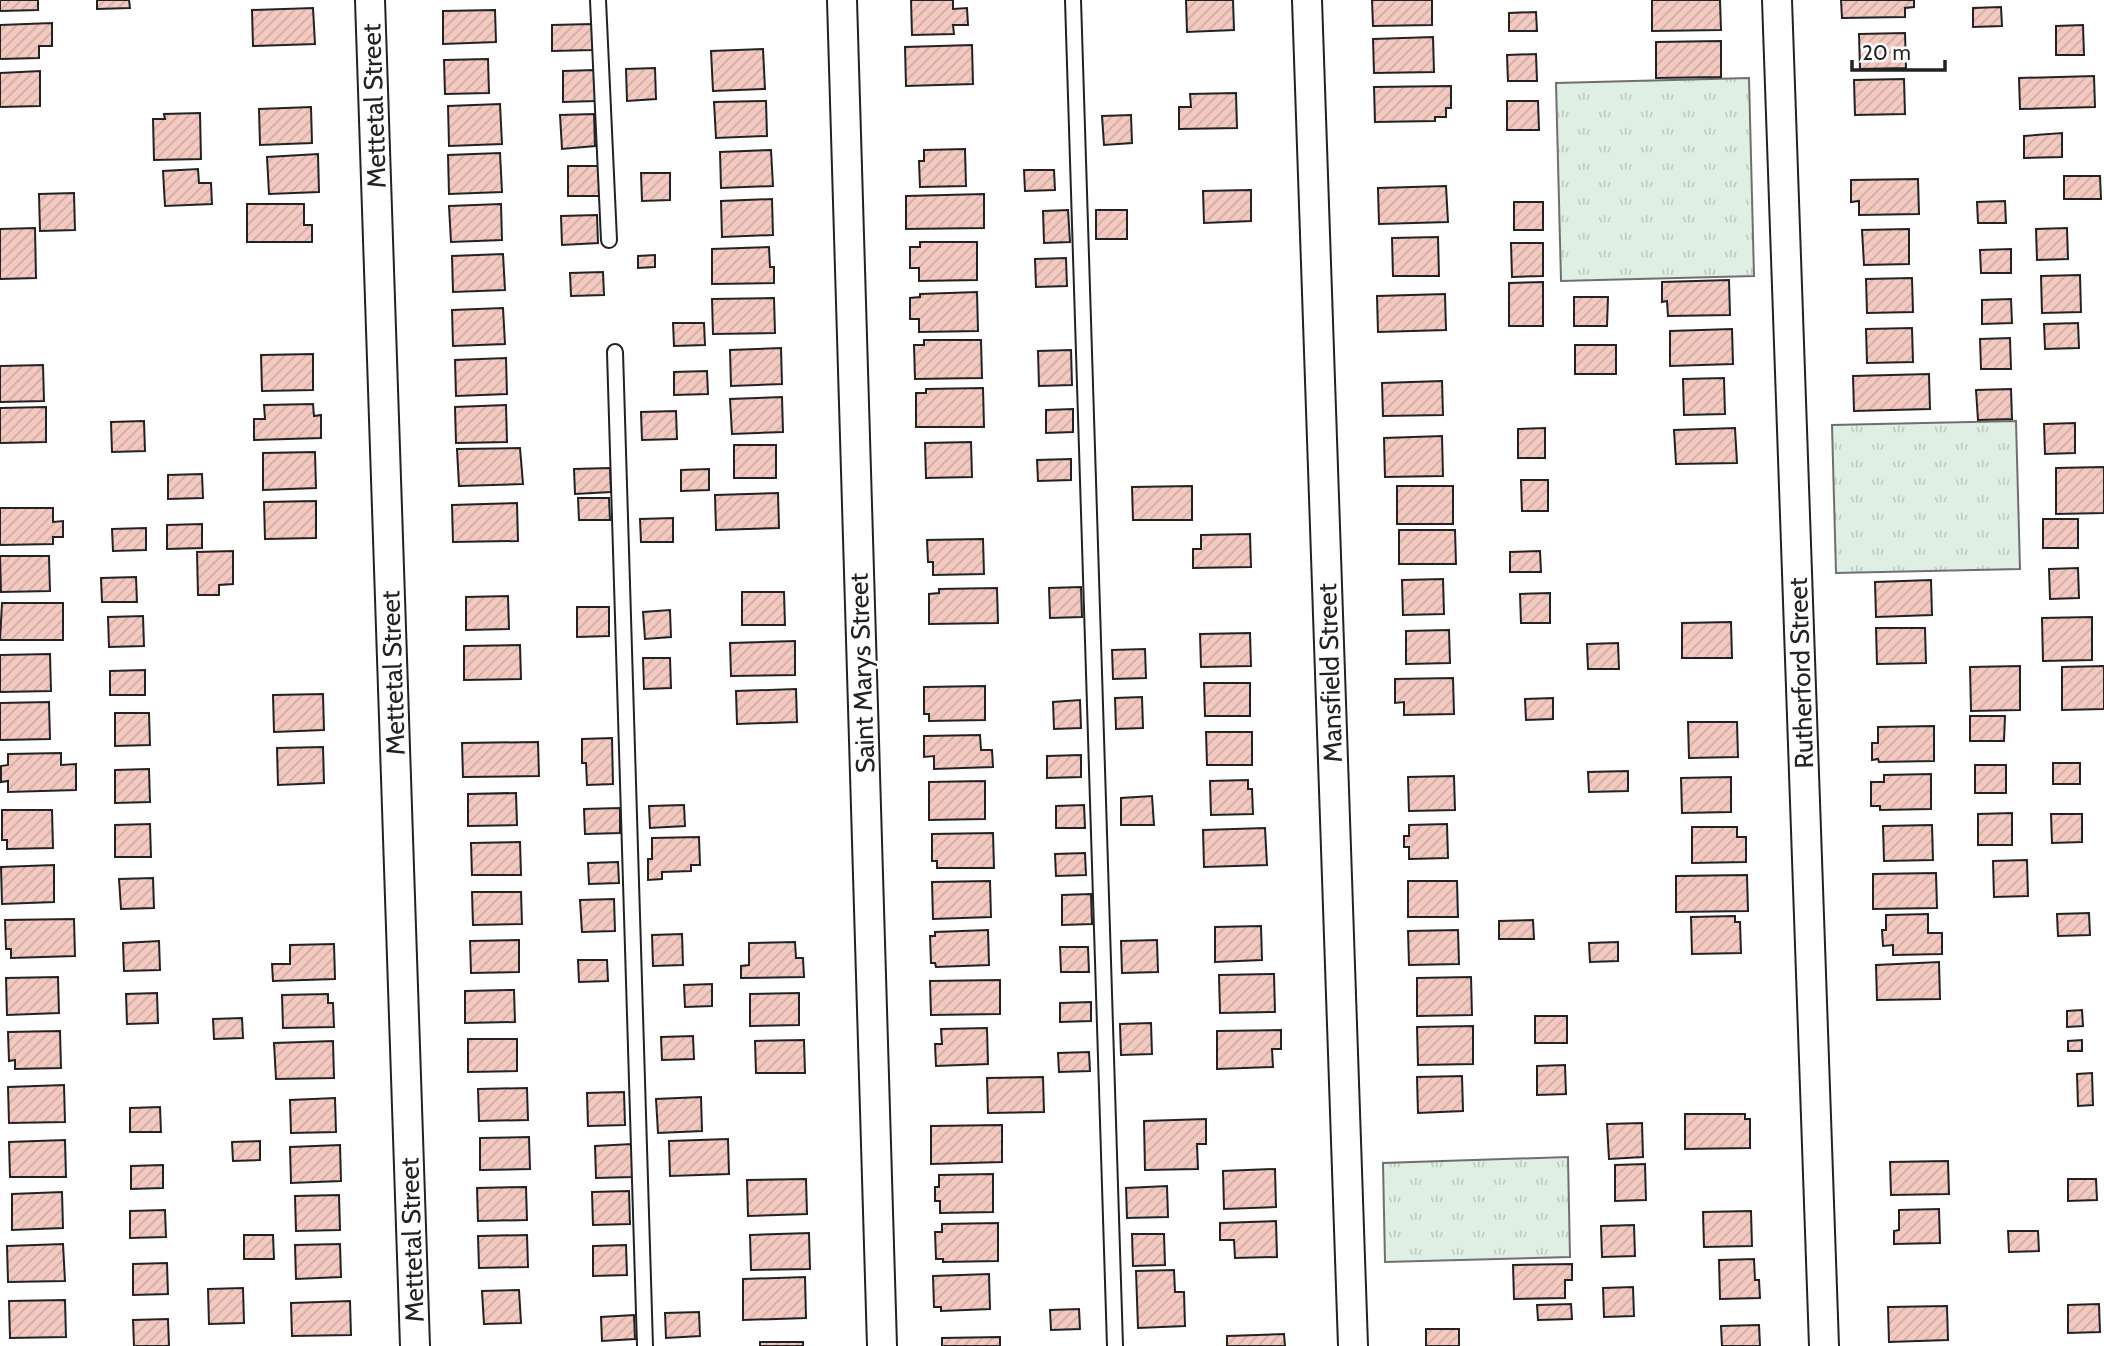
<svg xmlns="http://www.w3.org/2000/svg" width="2104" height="1346" font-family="Cabin,sans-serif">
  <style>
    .grass { fill: url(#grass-tufts); stroke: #6f6f6f; stroke-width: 2 }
    .building { fill: url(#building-hatch); stroke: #222; stroke-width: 2 }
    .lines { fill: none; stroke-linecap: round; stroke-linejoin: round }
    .service-casing { stroke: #222; stroke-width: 18 }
    .minor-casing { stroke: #222; stroke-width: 32 }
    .service { stroke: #fff; stroke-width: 14 }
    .minor { stroke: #fff; stroke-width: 28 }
    .labels { text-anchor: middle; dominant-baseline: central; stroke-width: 5; stroke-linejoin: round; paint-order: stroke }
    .street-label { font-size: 26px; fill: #222; stroke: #fff }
  </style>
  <defs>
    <pattern id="grass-tufts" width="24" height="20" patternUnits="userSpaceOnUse" patternTransform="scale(1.75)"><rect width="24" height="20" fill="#e0efe3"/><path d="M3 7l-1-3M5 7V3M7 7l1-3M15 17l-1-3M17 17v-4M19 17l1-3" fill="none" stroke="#c0cdc2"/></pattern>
    <pattern id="building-hatch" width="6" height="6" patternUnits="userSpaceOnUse" patternTransform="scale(1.75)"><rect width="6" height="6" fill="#f3c9c0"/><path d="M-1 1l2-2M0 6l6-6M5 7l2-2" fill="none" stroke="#d0aca5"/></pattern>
  </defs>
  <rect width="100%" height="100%" fill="#fff"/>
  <path class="grass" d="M1749 78 1754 276 1561 281 1556 83Z
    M2016 421 2020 569 1836 573 1832 425Z
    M1568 1157 1570 1257 1385 1262 1383 1163Z"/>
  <path class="building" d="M0 0H38V10L0 11Z
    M97 0H129L130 8 97 9Z
    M911 0H953V9L967 8 968 25H953L954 34 912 35Z
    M1186 0H1233L1234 30 1187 32Z
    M1372 0H1432V25L1373 26Z
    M1652 0H1720L1721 30 1652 31Z
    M1841 0H1914V7L1905 8V17L1842 18Z
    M2001 7 2002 26 1973 27V8Z
    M313 8 315 44 253 46 252 10Z
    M495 10 496 42 443 44V11Z
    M1536 12 1537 31H1509V13Z
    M52 23V46H39V58L0 59V25Z
    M592 24 593 50 552 51V25Z
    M2083 25 2084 55H2056V26Z
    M1905 33 1906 68 1860 69 1859 34Z
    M1433 37 1434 72 1374 73 1373 39Z
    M1721 41V77L1656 78V42Z
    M972 45 973 84 906 86 905 47Z
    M763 49 765 89 713 91 711 51Z
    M1536 54 1537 81H1508L1507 55Z
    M488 59 489 93 445 94 444 60Z
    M655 68 656 99 627 101 626 69Z
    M595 70 596 101 563 102V71Z
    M40 71V106L0 107V73Z
    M2094 76 2095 107 2020 109 2019 78Z
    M1904 79 1905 114 1855 115 1854 80Z
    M1451 86V108H1446V117H1435V121L1375 122 1374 87Z
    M1236 93 1237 128 1179 129V107H1191L1190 94Z
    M766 101 767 136 716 138 714 102Z
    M1507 101H1538L1539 130H1507Z
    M500 104 502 144 449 146 448 106Z
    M311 107 312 143 260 145 259 109Z
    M200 113 201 159 154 160 153 119H165L164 114Z
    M594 114 595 146 562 149 560 115Z
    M1131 115 1132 143 1104 145 1102 116Z
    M2062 133V157L2024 158V136Z
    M965 149 966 186 920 187 919 161H924V150Z
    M771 150 773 186 721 188 720 152Z
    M500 153 502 192 449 194 448 155Z
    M318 154 319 192 269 194 267 157Z
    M568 166H600V196H568Z
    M198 169 199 183H211L212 204 165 206 163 171Z
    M1024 170H1054L1055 190 1025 191Z
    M641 173H670V200L642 201Z
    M2064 176H2100L2101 199H2064Z
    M1918 179 1919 214 1859 215V201L1851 202V180Z
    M1446 186 1448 222 1379 224 1378 188Z
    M1251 190V221L1204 223 1203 191Z
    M74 193 75 230 40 231 39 194Z
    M984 194V228L906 229V196Z
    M772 199 773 235 722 237 721 201Z
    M2005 201 2006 223H1978L1977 202Z
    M1514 202H1543V230H1514Z
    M247 204H304V225H312V242H247Z
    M501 204 502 240 451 242 449 206Z
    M1068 210 1070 242 1044 243 1043 211Z
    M1096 210H1127V239H1096Z
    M597 215 598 243 562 245 561 216Z
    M35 228 36 278 0 279V229Z
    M2067 228 2068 259 2037 260 2036 229Z
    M1909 229V264L1864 265 1862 230Z
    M1438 237 1439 276H1393L1392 238Z
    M920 242H977V280L919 281V268H910V247H920Z
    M1511 243H1543V276L1512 277Z
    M769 247 770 267H774V283L712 284V249Z
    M2011 249V273H1981L1980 250Z
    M503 254 505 290 453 292 452 256Z
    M655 255V267L638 268V256Z
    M1066 258 1067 286 1036 287 1035 259Z
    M603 272 604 295 571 296 570 273Z
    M2080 275 2081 312 2042 313 2041 276Z
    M1912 278 1913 312 1867 313 1866 279Z
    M1729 280 1730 315 1668 316 1667 301 1662 302V282Z
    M1543 282V326H1509V283Z
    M977 292 978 331 919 332V319H910V298L920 297V294Z
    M1445 294 1446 330 1378 332 1377 296Z
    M1574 297H1608L1607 326H1574Z
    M774 298 775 333 713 334 712 299Z
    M2011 299 2012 323 1982 324V300Z
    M503 308 505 344 453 346 452 310Z
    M673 323H704L705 345 674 346Z
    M2078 323 2079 348 2045 349 2044 324Z
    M1912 328 1913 362 1867 363 1866 329Z
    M1732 329 1733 364 1670 366V331Z
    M2010 338 2011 369H1981L1980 339Z
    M924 340H981L982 378 915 379 914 345H924Z
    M1575 345H1616V374H1575Z
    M781 348 782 384 731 386 730 350Z
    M1071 350 1072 385 1039 386 1038 351Z
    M313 354V390L262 391 261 355Z
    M506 358 507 394 456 396 455 360Z
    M43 365 44 401 0 402V366Z
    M707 371 708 394 674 395V372Z
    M1929 374 1930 409 1854 411 1853 376Z
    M1724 378 1725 414 1684 415 1683 379Z
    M1442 381 1443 415 1383 416 1382 383Z
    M983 388 984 427H916V393H926V389Z
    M2011 389 2012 419 1978 420 1976 390Z
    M782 397 783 432 732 434 730 399Z
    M313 404 314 416 321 415V438L254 440V419H265L264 405Z
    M506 405 507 442 456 443 455 407Z
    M46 407V442L0 443V408Z
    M1073 409V432L1046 433V410Z
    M676 411 677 439 642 440 641 412Z
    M144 421 145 451 112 452 111 422Z
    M2075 423V453L2045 454 2044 424Z
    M1545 428V458H1518V429Z
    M1735 428 1737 463 1676 464 1674 430Z
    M1442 436 1443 476 1385 477 1384 438Z
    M971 442 972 477 926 478 925 443Z
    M734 445H776V478H734Z
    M520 448 523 484 459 486 457 449Z
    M315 452 316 488 263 490V453Z
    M1071 459V480L1038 481 1037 460Z
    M2104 467V513L2056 514V468Z
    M610 468 611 492 575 494 574 469Z
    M709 469V490L681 491V470Z
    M202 474 203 498 168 499V475Z
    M1521 480H1548V511H1522Z
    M1192 486V520H1133L1132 487Z
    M1397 486H1453V524H1397Z
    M778 493 779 528 716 530 715 495Z
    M578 498H609L610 520H579Z
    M316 501V538L265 539 264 502Z
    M517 503 518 541 453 542 452 505Z
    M0 508H53V522L63 521V537H53V544L0 545Z
    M673 518V542H641L640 519Z
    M2043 519H2078V548H2043Z
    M202 524V548L167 549V525Z
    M146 528V550L113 551 112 529Z
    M1399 530H1455L1456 564H1399Z
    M1250 534 1251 567 1193 568V549H1201V535Z
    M983 539 984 574 933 575V562H928L927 540Z
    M233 551V584L219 585V595H198L197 552Z
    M1540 551 1541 572H1510V552Z
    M0 556H49L50 591 1 592Z
    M2078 568 2079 598 2050 599 2049 569Z
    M136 577 137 602H102L101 578Z
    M1443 579 1444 614 1403 615 1402 580Z
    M1931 580 1932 615 1876 617 1875 582Z
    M1081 587 1082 617 1050 618 1049 588Z
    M997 588 998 623 929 624V594L939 593V589Z
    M742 592H784L785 625H742Z
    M1550 593V623H1521L1520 594Z
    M508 596 509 629 466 630V597Z
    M2 603H63V640H0Z
    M577 607H609V636L577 637Z
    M670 610 671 637 645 639 643 612Z
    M143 616 144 646 109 647 108 617Z
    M2092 617V660L2043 661 2042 618Z
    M1731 622 1732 658H1682V623Z
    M1876 628H1925L1926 663 1877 664Z
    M1449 630 1450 663 1406 664V631Z
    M1250 633 1251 666 1201 667 1200 634Z
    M795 641V675L731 676 730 643Z
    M1618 643 1619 669H1588L1587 644Z
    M520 645 521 679 464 680V646Z
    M1145 649 1146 678 1113 679 1112 650Z
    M50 654 51 691 0 692V655Z
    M643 658H670L671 688 644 689Z
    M2020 666V710L1971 711 1970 667Z
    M2104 666V709L2062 710V667Z
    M145 670V695H110V671Z
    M1453 678 1454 714 1404 715V702L1395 703V679Z
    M1204 683H1250V716H1205Z
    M985 686V720L929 721V714H924V687Z
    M796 689 797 722 737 724 736 691Z
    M323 694 324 730 274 732 273 695Z
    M1142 697 1143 728 1116 729 1115 698Z
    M1553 698V719L1526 720 1525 699Z
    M1080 700 1081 728 1054 729 1053 702Z
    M49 702 50 739 0 740V703Z
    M115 713H149L150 745 115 746Z
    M1970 716H2005L2004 741H1970Z
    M1688 722H1737L1738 757 1689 758Z
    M1934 726V761L1879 762 1878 759 1872 760V743H1878V727Z
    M1206 732H1252V765H1207Z
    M980 735 981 750H992L993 767 934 769V756L924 757V736Z
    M612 738 613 784 587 785 586 763H582V739Z
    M538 742 539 776 463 777 462 743Z
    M323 747 324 783 278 785 277 748Z
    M61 753V765L76 764V790L8 792V781L1 782V766L8 765V754Z
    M1081 755V777L1047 778V756Z
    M2053 763H2080V784H2053Z
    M1975 765H2006V793H1975Z
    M149 769 150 802 115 803V770Z
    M1628 771V791L1589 792 1588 772Z
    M1931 774V809L1880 810V806H1871V782H1884V775Z
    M1454 776 1455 810 1409 811 1408 777Z
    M1731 777V812L1682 813 1681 778Z
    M1248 780V789H1252L1253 814 1211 815 1210 781Z
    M985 781V819L929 820V782Z
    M516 793 517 825 468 826V794Z
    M1152 796 1154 825H1121V798Z
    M684 805 685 826 650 828 649 806Z
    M1084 805 1085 828H1056V806Z
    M620 808V833L585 834 584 809Z
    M2 810H52L53 848 7 849V840H2Z
    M2012 813V845H1978V814Z
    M2051 814H2082V842L2052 843Z
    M150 824 151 857H115V825Z
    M1447 824 1448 858 1409 859V847H1404V836H1409V825Z
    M1932 825 1933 860 1884 861 1883 826Z
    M1692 827H1737V837H1746V862L1692 863Z
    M1265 828 1267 865 1204 867 1203 830Z
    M993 833 994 868H937V861H932V834Z
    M699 837 700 865H691V871L662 872V879L648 880V859H652V838Z
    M520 842 521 875H472L471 843Z
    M1085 853 1086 875 1056 876 1055 854Z
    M2027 860 2028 896 1994 897 1993 861Z
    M618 862 619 883 589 884 588 863Z
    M54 865V902L2 904 1 867Z
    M1936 873 1937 908 1873 909V874Z
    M1747 875 1748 911 1676 912V876Z
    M153 878 154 908 121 909 119 879Z
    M990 881 991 917 933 919 932 882Z
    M1408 881H1457L1458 917H1408Z
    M472 892H521L522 924 473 925Z
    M1091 894 1092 924 1062 925V895Z
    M614 899 615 931 582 932 580 900Z
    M2089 913 2090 935 2058 936 2057 914Z
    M1928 914V933H1942V954L1893 955V945L1883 946 1882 930H1886V915Z
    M1735 916V922H1740L1741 953 1692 954 1691 917Z
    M74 919 75 956 11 958V949H6L5 920Z
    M1533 920 1534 939H1499V921Z
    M1261 926 1262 960 1215 962V927Z
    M988 930 989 965 936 967 935 963H931L930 936H935V932Z
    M1458 930 1459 964 1409 965 1408 931Z
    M682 934 683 965 653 966 652 935Z
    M519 940V972L471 973 470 941Z
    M1157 940 1158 972 1122 973 1121 941Z
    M159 941 160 970 124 971 123 943Z
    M795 942 796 958H803L804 977 741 978V966L749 965V943Z
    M1618 942V961L1590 962 1589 943Z
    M334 944 335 979 273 981 272 964H290V945Z
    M1060 947H1088L1089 972H1061Z
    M578 960H607L608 981 579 982Z
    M1939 962 1940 999 1877 1000 1876 965Z
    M1274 974 1275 1012 1220 1013 1219 975Z
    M58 977 59 1013 7 1015 6 978Z
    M1471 977 1472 1015 1417 1016V978Z
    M1000 980V1014L931 1015 930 981Z
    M712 984V1006L685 1007 684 985Z
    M514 990 515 1022 465 1023V991Z
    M157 993 158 1023 127 1024 126 994Z
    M799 993V1025L750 1026V994Z
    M328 994V1003H333L334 1027 283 1028 282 995Z
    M1091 1002V1021L1060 1022V1003Z
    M2082 1010 2083 1026 2067 1027V1011Z
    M1535 1016H1567V1043H1535Z
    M242 1018 243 1038 214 1039 213 1019Z
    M1151 1023 1152 1054 1121 1055 1120 1024Z
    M1473 1026V1064L1418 1065 1417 1027Z
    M987 1028 988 1064 936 1066 935 1044H942L941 1029Z
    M1281 1030V1049H1272L1273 1067 1217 1069V1031Z
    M60 1031 61 1068 15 1069V1060L9 1061 8 1032Z
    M693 1036 694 1059 662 1060 661 1037Z
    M468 1039H517V1071L468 1072Z
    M804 1040 805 1073H756L755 1041Z
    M2082 1040V1051H2068V1041Z
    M333 1041 334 1078 276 1079 274 1043Z
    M1089 1052 1090 1071 1059 1072 1058 1053Z
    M1565 1065 1566 1094 1537 1095V1066Z
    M2092 1073 2093 1105 2078 1106 2077 1074Z
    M1462 1076 1463 1111 1418 1113 1417 1077Z
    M1043 1077 1044 1112 988 1113 987 1078Z
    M64 1085 65 1122 9 1123 8 1087Z
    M527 1088 528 1120 479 1121 478 1089Z
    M624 1092 625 1125 588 1126 587 1093Z
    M701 1097 702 1131 658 1133 656 1099Z
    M335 1098 336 1132 291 1133 290 1100Z
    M160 1107 161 1132H130V1108Z
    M1685 1114H1745V1119H1750V1148L1685 1149Z
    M1206 1119V1144H1197L1198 1169 1145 1170 1144 1121Z
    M1642 1123 1643 1157 1609 1159 1607 1124Z
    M1002 1125V1162L931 1164V1126Z
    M529 1137 530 1169 480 1170V1138Z
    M728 1139 729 1174 670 1176 669 1141Z
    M65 1140 66 1177H10L9 1142Z
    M260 1141V1160L233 1161 232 1142Z
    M632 1144 633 1177 596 1178 595 1146Z
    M340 1145 341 1181 291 1183 290 1147Z
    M1948 1161 1949 1194 1891 1195 1890 1162Z
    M1645 1164 1646 1200 1615 1201V1165Z
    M163 1165V1188L131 1189V1166Z
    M1275 1169 1276 1207 1224 1209 1223 1171Z
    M993 1174V1212L940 1213V1201H935V1187H939V1175Z
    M806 1179 807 1214 748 1216 747 1180Z
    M2068 1179H2096L2097 1200 2068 1201Z
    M1167 1186 1168 1217 1127 1218 1126 1188Z
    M526 1187 527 1220 478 1221 477 1188Z
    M629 1191 630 1224 593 1225 592 1192Z
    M62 1192 63 1228 12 1230V1194Z
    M339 1195 340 1230 296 1231 295 1196Z
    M1939 1209 1940 1243 1894 1244V1231L1899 1230V1210Z
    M165 1210 166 1237 130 1238V1211Z
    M1751 1211 1752 1246 1704 1247 1703 1212Z
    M1276 1221 1277 1257 1235 1258 1234 1240H1220V1223Z
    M998 1223V1261L943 1262V1259H936L935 1232H942V1224Z
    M1634 1225 1635 1256 1602 1257 1601 1226Z
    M2008 1231H2038L2039 1251 2009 1252Z
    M809 1233 810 1269 751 1270 750 1235Z
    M1132 1234H1164L1165 1265 1133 1266Z
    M244 1235H273L274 1259H244Z
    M527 1235 528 1267 479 1268 478 1236Z
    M63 1244 65 1281 8 1282 7 1246Z
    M340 1244 341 1277 296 1279 295 1245Z
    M626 1245 627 1275 593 1276V1246Z
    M1754 1259 1755 1280H1759L1760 1298 1720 1299 1719 1260Z
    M167 1263 168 1294 133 1295V1264Z
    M1572 1264V1280H1565V1298L1514 1299 1513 1265Z
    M1174 1270 1175 1292H1184L1185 1326 1138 1328 1136 1271Z
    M989 1274 990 1309 941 1311V1307H934L933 1276Z
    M805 1277 806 1318 743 1320V1279Z
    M1633 1287 1634 1316 1604 1317 1603 1288Z
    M243 1288 244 1323 209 1324 208 1289Z
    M519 1290 521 1323 484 1324 482 1291Z
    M65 1300 66 1337 10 1338 9 1301Z
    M350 1301 351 1335 292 1336 291 1303Z
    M1571 1304 1572 1319 1538 1320 1537 1305Z
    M2099 1304 2100 1332 2068 1333V1305Z
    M1947 1306 1948 1340 1889 1342 1888 1307Z
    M1079 1309 1080 1329 1051 1330 1050 1310Z
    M699 1312 700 1336 666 1338 665 1313Z
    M634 1315 635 1339 602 1341 601 1317Z
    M168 1319 169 1346H134L133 1320Z
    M1759 1325 1760 1346H1722L1721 1326Z
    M1426 1329H1459V1346H1426Z
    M1284 1334 1285 1346H1227V1336Z
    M1000 1337V1346H942V1338Z
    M760 1342H803V1346H760Z"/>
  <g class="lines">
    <g class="service-casing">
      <path id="service" d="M598 0 609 240
        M1073 0 1115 1346
        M615 352 645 1346"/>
    </g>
    <g class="minor-casing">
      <path id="minor" d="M370 0 415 1346
        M842 0 882 1346
        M1307 0 1353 1346
        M1777 0 1824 1346"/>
    </g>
    <use href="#service" class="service"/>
    <use href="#minor" class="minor"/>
  </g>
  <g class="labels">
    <g class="street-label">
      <text transform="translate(374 106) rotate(-92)">Mettetal Street</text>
      <text transform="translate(393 673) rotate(-92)">Mettetal Street</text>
      <text transform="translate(862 673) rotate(-92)">Saint Marys Street</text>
      <text transform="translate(1330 673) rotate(-92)">Mansfield Street</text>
      <text transform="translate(1801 673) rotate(-92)">Rutherford Street</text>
      <text transform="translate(412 1240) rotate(-92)">Mettetal Street</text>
    </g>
  </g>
  <path d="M1852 60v10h93v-10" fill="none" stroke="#222222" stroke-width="3.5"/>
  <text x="1862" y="60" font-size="21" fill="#222222" stroke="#ffffff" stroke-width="5" paint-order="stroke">20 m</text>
</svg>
